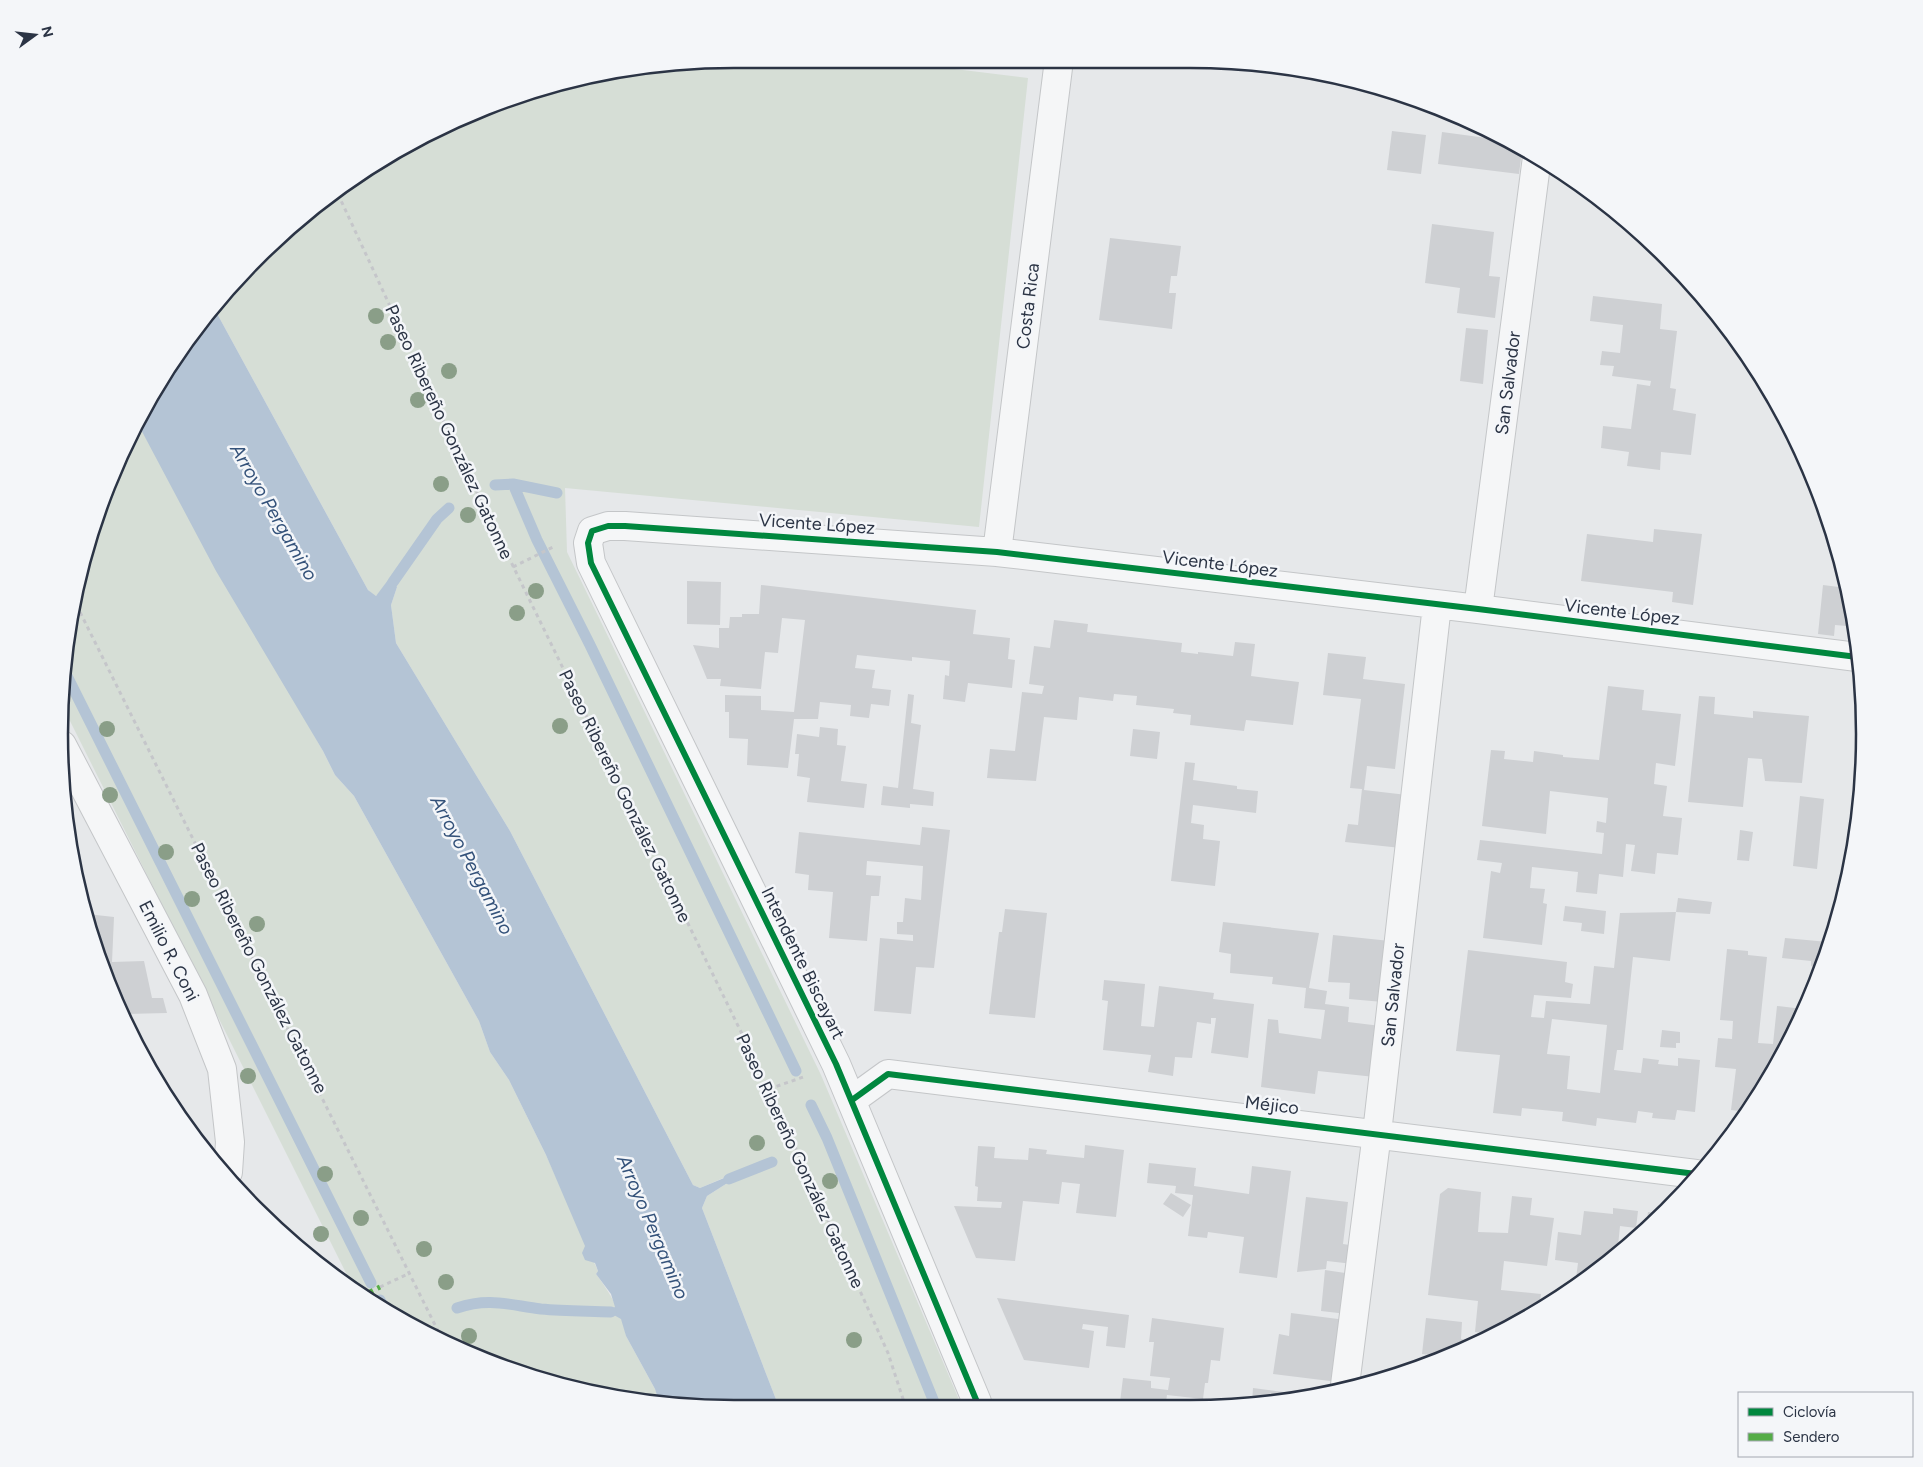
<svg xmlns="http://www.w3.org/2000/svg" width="1923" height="1467" font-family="Figtree,sans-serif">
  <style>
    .green { fill: #d6ded6 }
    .water { fill: #b4c4d5 }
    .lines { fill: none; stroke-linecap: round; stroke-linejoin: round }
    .stream { stroke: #b4c4d5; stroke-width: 11 }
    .building { fill: #ced0d3; fill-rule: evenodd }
    .minor-casing { stroke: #c4c6c8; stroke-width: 30 }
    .path { stroke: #c5c6ca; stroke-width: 3; stroke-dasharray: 4 4; stroke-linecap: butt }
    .minor { stroke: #f5f6f7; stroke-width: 28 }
    .quiet { stroke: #54ac47; stroke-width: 5; stroke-dasharray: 10 5; stroke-linecap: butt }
    .cycleway-casing { stroke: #f4f6f9; stroke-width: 9 }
    .cycleway { stroke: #00873e; stroke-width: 6 }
    .tree { fill: #8a9e88 }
    .labels { text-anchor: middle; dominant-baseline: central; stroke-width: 5; stroke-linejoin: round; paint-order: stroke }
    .street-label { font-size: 18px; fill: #2b3445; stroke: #f4f6f9 }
    .water-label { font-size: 19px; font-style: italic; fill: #34527a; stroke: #f4f6f9 }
    .rim { fill: none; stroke: #2b3445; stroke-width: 2.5 }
  </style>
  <rect width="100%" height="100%" fill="#e6e8ea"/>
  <path class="green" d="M734 59H873L1028 78 979 527 565 488 567 552 821 1075 960 1402H777L702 1208 707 1196 729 1182 728 1176 700 1188 693 1185 510 831 396 643 391 605 397 587 375 596 368 590 214 308 256 257 396 149 559 82Z
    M135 423 138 424 323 751 335 775 354 796 479 1021 490 1052 509 1080 546 1155 598 1271 596 1274C609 1291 623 1315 626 1336L655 1389 659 1402H645L516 1372 396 1318 353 1287 65 711 72 602 128 435Z"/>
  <path class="water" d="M214 308 368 590 376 596 388 580 393 582 397 587 391 605 396 643 510 831 693 1185 700 1188 729 1176V1182L707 1196 702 1208 777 1402H659L655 1389 626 1336 621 1319 612 1314 611 1309 615 1307 611 1294 596 1274 598 1271 595 1263 585 1260 582 1253 585 1246 546 1155 509 1080 490 1052 479 1021 354 796 335 775 323 751 216 571 138 424 135 423 173 358Z"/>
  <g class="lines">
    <path class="stream" d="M513 484 537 540 590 645 796 1071
      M495 485 513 484 557 493
      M393 582 437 519 449 508
      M67 676 371 1283
      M811 1105 827 1138 934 1402
      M729 1179 772 1162
      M380 1300 385 1310
      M457 1308C489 1297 509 1305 541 1309 564 1311 588 1311 611 1312"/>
  </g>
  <path class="building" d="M1392 131 1426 135 1421 174 1387 170Z
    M1442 132 1509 141 1511 142 1510 150 1522 151 1519 174 1438 164Z
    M1432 224 1494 232 1489 276 1500 277 1495 318 1457 313 1460 288 1425 283Z
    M1110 238 1181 246 1177 276H1171L1169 293H1176L1172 329 1099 320Z
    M1593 296 1662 304 1660 329 1677 331 1670 388 1676 389 1673 410 1696 414 1691 455 1661 452 1660 470 1627 466 1629 452 1601 448 1603 426 1631 429 1637 384 1650 386 1651 381 1612 376 1614 366 1600 365 1602 351 1620 353 1623 325 1590 321Z
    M1466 328 1488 330 1483 384 1460 381Z
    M1654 529 1702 534 1693 605 1672 602 1673 592 1581 581 1587 534 1653 542Z
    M687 581 721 582 720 625 687 624Z
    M761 585 976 610 973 634 1010 638 1008 659 1015 660 1012 688 968 683 965 702 943 699 945 675 949 676 950 661 912 657V661L857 655 855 668 875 670 872 688 891 690 889 706 871 704 869 718 850 716 851 705 820 702 818 719H794L788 768 747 765 748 739 729 738V712H725V695L761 696V710L794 712 805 620 782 618 778 653 765 652 761 689 720 686 721 679H707L693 645 719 648V628H729L730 617H742V614H759Z
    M1823 585 1847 588 1851 602 1854 634 1847 633V626L1835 625 1834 636 1818 634Z
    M1054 620 1088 624 1087 632 1182 643 1181 652 1198 654V652L1233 656 1235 642 1255 644 1251 676 1299 682 1293 725 1246 720 1244 731 1190 725 1191 715 1173 713 1174 709 1136 705 1137 696 1114 694 1113 701 1079 697 1077 720 1044 717 1036 781 987 778 990 749 1015 751 1022 692 1042 694 1044 686 1029 684 1034 646 1050 648Z
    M1328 653 1366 657 1363 679 1405 684 1395 769 1367 766 1364 790 1407 795 1401 848 1345 842 1348 824 1358 825 1362 789 1350 788 1361 699 1323 695Z
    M1608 686 1644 690 1642 710 1681 714 1675 766 1656 763 1654 784 1667 786 1663 816 1682 818 1678 855 1657 853 1655 874 1631 871 1635 845 1626 844 1623 877 1599 874 1597 894 1576 892 1578 872 1532 867 1530 888 1545 889 1543 903 1547 904 1542 945 1483 938 1491 871 1500 873 1502 863 1477 860 1480 840 1602 854 1604 833 1596 832 1597 821 1606 823 1608 798 1550 791 1546 834 1482 826 1491 750 1505 751 1504 759 1533 762 1534 751 1563 755V757L1599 760Z
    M908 694 914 695 911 723 921 725 913 789 934 792 933 806 910 804V808L881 805 883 786 898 788Z
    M1699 696 1715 697 1714 714 1753 718V711L1809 716 1802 783 1765 781 1762 759 1748 758 1743 807 1688 802Z
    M820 727 838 729 837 745 846 746 841 781 867 784 864 808 807 802 810 778 797 776 799 754H795L797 734 819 737Z
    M1133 729 1160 732 1157 759 1130 756Z
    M1185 762 1195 763 1193 780 1237 786V789L1258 791 1256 813 1193 805 1191 823 1204 825 1203 839 1220 841 1215 886 1171 881Z
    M1800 796 1824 799 1817 869 1793 866Z
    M922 827 950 830 934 968 916 967 911 1014 874 1011 880 938 913 941V935L897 934V922H903L905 898 921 900 923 866 867 861 866 875 881 876 879 896H871L867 941 829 938 833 892 808 890 809 875 795 873 799 832 920 845Z
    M1740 830 1753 832 1749 861 1737 860Z
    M1678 898 1712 902 1710 914 1676 912Z
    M1565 906 1606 911 1604 934 1581 931 1582 923 1563 921Z
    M1005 909 1047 913 1035 1018 989 1014 999 932H1002Z
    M1676 912 1670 961 1633 957 1623 1050H1617L1614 1070 1641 1073 1643 1058 1659 1060 1658 1064 1678 1066V1058L1700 1060 1695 1112 1677 1110 1675 1120 1652 1118 1653 1113 1638 1111 1636 1123 1597 1118 1596 1126 1562 1121 1563 1112 1522 1108 1521 1116 1493 1113 1500 1055 1456 1051 1468 950 1567 962 1565 982 1573 984 1571 998 1534 995 1531 1017 1544 1018 1546 1001 1590 1004 1594 966 1614 968 1620 913ZM1552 1019 1607 1025 1600 1093 1567 1089 1570 1056 1547 1054Z
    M87 914 114 917 112 962 144 961 152 998H163L167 1013 126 1014 95 951Z
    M1223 922 1319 933 1309 988 1327 991 1325 1004 1349 1007 1348 1022 1381 1026 1375 1077 1318 1071 1315 1094 1261 1087 1268 1019 1278 1020 1279 1033 1321 1039 1325 1010 1304 1008 1306 988 1272 984 1273 977 1230 973 1231 954 1219 952Z
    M1333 935 1390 941 1383 1002 1349 999 1350 983 1328 982Z
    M1785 938 1828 942 1820 968 1811 966V961L1782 958Z
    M1727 949 1748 951V955L1767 957 1758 1043 1773 1044 1777 1006 1803 1009 1747 1112 1731 1110 1736 1069 1715 1067 1718 1038 1732 1039 1733 1021 1720 1020Z
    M1104 980 1145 984 1141 1026 1154 1027 1159 986 1214 993 1213 999 1254 1004 1248 1058 1211 1053 1216 1018H1211V1024L1197 1022 1192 1058 1175 1057 1173 1076 1148 1072 1151 1055 1103 1050 1108 1001 1102 1000Z
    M1662 1030 1680 1032V1043H1676V1048L1660 1047Z
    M1085 1145 1124 1150 1116 1217 1076 1213 1080 1184 1062 1182 1059 1204 1023 1201 1015 1261 976 1258 954 1206 1001 1208 1002 1202 977 1201 978 1187 975 1186 978 1146 995 1147 994 1158 1028 1160 1029 1148 1047 1150 1046 1154 1084 1158Z
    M1149 1163 1196 1168 1194 1186 1249 1194 1252 1166 1291 1171 1277 1278 1239 1273 1244 1237 1208 1232 1207 1238 1188 1236 1193 1195 1175 1193 1176 1186 1147 1183Z
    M1448 1188 1481 1192 1478 1232 1508 1233 1512 1196 1532 1198 1530 1215 1554 1218 1547 1266 1504 1261 1501 1290 1541 1294 1539 1308 1502 1328 1498 1327 1497 1330 1491 1334 1475 1332 1478 1301 1428 1295 1440 1194Z
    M1171 1193 1191 1205 1183 1217 1163 1204Z
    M1306 1197 1348 1202 1343 1244 1356 1246 1353 1264 1327 1261 1326 1269 1297 1272Z
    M1613 1208 1638 1211 1636 1228V1226L1646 1227 1648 1212 1663 1214 1635 1237 1636 1228 1620 1226 1618 1246 1623 1247 1575 1286 1578 1263 1555 1260 1558 1232 1581 1235 1584 1211 1613 1214Z
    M1325 1270 1352 1274 1347 1314 1321 1311Z
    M997 1298 1129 1315 1125 1348 1106 1346 1108 1327 1083 1324 1082 1329 1094 1331 1089 1368 1024 1360Z
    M1291 1313 1346 1320 1338 1382 1273 1374 1279 1334 1289 1336Z
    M1152 1318 1224 1328 1220 1361 1211 1360 1208 1383H1205L1203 1399 1167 1395 1166 1402H1120L1123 1378 1151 1381V1388L1168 1390 1170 1378 1150 1376 1154 1342H1149Z
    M1426 1318 1462 1322 1461 1339 1476 1342 1448 1357 1422 1354Z
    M1253 1388 1306 1395 1277 1403H1252Z"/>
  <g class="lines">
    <g class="minor-casing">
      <path id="minor" d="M997 552 1059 60
        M1478 609 1537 157
        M62 745 193 995 222 1069 230 1142 228 1172
        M852 1100 888 1074 1696 1174
        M1345 1385 1377 1133 1437 605
        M977 1402 836 1064 591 563 588 543 592 531 608 526H625L997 552 1478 609 1857 657"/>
    </g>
    <path class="path" d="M338 194 466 470 769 1089 888 1353 904 1402
      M513 567 555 546
      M73 598 442 1339
      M769 1089 806 1076
      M380 1287 410 1273"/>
    <use href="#minor" class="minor"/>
    <path class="quiet" d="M364 1295 380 1287"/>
    <g class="cycleway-casing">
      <path id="cycleway" d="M852 1100 888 1074 1696 1174
        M977 1402 836 1064 591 563 588 543 592 531 608 526H625L997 552 1478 609 1857 657"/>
    </g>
    <use href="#cycleway" class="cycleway"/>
  </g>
  <g class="tree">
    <circle cx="376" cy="316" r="8"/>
    <circle cx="388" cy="342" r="8"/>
    <circle cx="449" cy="371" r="8"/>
    <circle cx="418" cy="400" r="8"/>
    <circle cx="441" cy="484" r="8"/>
    <circle cx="468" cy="515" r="8"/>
    <circle cx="536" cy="591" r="8"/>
    <circle cx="517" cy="613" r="8"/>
    <circle cx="560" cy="726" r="8"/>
    <circle cx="107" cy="729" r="8"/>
    <circle cx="110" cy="795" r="8"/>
    <circle cx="166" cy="852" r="8"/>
    <circle cx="192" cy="899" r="8"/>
    <circle cx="257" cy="924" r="8"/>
    <circle cx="248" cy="1076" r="8"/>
    <circle cx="757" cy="1143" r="8"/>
    <circle cx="325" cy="1174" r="8"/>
    <circle cx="830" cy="1181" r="8"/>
    <circle cx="361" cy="1218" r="8"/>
    <circle cx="321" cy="1234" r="8"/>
    <circle cx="424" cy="1249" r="8"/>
    <circle cx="446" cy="1282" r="8"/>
    <circle cx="469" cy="1336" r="8"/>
    <circle cx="854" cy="1340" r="8"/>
  </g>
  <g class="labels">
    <g class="street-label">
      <text transform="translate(1028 306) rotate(-83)">Costa Rica</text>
      <text transform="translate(1508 383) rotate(-83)">San Salvador</text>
      <text transform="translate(449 432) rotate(65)">Paseo Ribereño González Gatonne</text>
      <text transform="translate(817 524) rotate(4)">Vicente López</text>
      <text transform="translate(1220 564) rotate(7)">Vicente López</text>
      <text transform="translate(1622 612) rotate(7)">Vicente López</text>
      <text transform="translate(625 796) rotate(64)">Paseo Ribereño González Gatonne</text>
      <text transform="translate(169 951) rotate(63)">Emilio R. Coni</text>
      <text transform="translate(803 963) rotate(64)">Intendente Biscayart</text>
      <text transform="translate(259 968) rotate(63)">Paseo Ribereño González Gatonne</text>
      <text transform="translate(1393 995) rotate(-84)">San Salvador</text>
      <text transform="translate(1272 1105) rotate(7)">Méjico</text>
      <text transform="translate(800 1161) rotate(65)">Paseo Ribereño González Gatonne</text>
    </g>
    <g class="water-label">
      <text transform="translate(274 512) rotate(60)">Arroyo Pergamino</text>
      <text transform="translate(472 865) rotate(62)">Arroyo Pergamino</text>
      <text transform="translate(653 1227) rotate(67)">Arroyo Pergamino</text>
    </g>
  </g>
  <path d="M0 0H1923V1467H0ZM734 68H1190A666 666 0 0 1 1856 734V734A666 666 0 0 1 1190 1400H734A666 666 0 0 1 68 734V734A666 666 0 0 1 734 68Z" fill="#f4f6f9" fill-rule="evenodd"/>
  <path class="rim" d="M734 68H1190A666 666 0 0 1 1856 734V734A666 666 0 0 1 1190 1400H734A666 666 0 0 1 68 734V734A666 666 0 0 1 734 68Z"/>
  <rect x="1738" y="1392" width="175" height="65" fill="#f4f6f9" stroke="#a4a8b1"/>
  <rect x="1748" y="1408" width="25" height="8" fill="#00873e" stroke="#a4a8b1"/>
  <text x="1783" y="1417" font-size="15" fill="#2b3445">Ciclovía</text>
  <rect x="1748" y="1433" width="25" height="8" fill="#54ac47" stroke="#a4a8b1"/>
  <text x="1783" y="1442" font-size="15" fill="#2b3445">Sendero</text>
  <g transform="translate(35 35) rotate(75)" stroke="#f4f6f9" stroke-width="4" paint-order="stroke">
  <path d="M0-4L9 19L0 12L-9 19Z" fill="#2b3445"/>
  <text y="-8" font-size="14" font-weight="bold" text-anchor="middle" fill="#2b3445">N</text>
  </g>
</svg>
